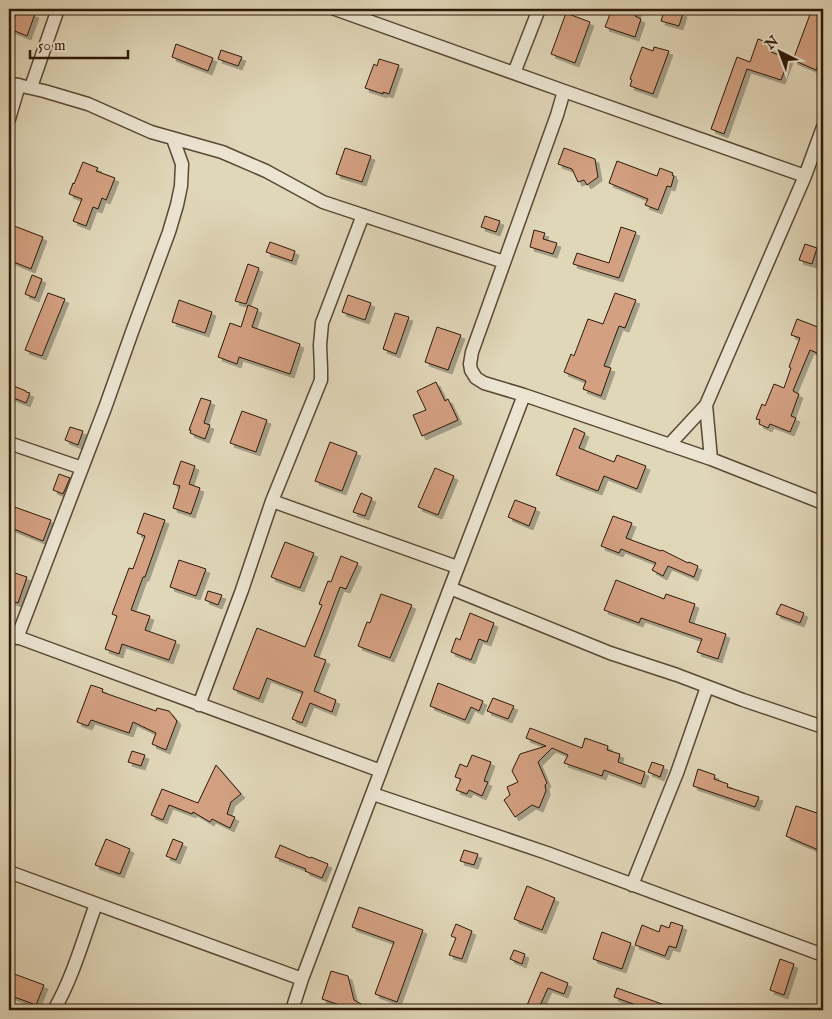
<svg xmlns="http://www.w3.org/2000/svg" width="832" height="1019" font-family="'IM FELL English',serif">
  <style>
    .building { fill: #d3a081; stroke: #2c1908; filter: url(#shadow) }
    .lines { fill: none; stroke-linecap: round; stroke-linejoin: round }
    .street-casing { stroke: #594834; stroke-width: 15 }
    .street { stroke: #ebe4d1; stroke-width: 12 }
  </style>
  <defs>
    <filter id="shadow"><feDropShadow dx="4" dy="4" stdDeviation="0" flood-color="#0004"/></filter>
  </defs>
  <rect width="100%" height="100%" fill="#e0d6b8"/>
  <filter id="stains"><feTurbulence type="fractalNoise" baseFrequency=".004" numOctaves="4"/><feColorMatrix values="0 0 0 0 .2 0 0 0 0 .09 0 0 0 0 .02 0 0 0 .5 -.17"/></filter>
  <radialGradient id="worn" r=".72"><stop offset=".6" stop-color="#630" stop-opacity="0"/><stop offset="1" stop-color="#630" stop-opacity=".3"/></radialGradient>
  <path class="building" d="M18 9 35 14 27 36 10 29Z
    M612 9H639L635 16 641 19 635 37 605 27Z
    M665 9H670L683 13 679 26 661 21Z
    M812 9H823V43L820 52 823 53 816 70 793 60Z
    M566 13 590 22 575 63 551 54Z
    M758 39 769 43 768 47 773 49 771 52 789 59 781 80 747 69 724 134 711 129 737 57 750 62Z
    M176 44 213 58 208 71 172 57Z
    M642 47 653 51 654 47 669 51 653 94 630 86 632 80 630 79Z
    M221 50 242 57 238 66 218 59Z
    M379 59 399 65 389 94 383 92V94L365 88 374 64 377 66Z
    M345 148 371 156 362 182 336 174Z
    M564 148 595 159 598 177 587 185 584 180 578 182 572 169 558 164Z
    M617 161 657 176 660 168 673 173 672 175 674 176 671 187 667 186 658 210 645 205 648 199 609 183Z
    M83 162 98 168 96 171 115 178 106 200 102 198 98 209 93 207 86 226 73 221 82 199 69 194 73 183 74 184Z
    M485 216 500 221 496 232 481 227Z
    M9 224 43 237 31 269 9 260Z
    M621 227 636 232 619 278 573 264 577 253 609 263Z
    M534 230 545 233 543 239 557 243 553 254 530 247Z
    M270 242 295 251 292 261 266 252Z
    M805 244 817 248 812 264 799 260Z
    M248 264 259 268 246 304 235 301Z
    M32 275 42 279 35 298 25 294Z
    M48 293 65 299 42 356 25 350Z
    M615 293 636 300 625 328 619 326 604 366 611 368 601 396 583 389 586 381 564 372 571 354 574 356 588 319 603 324Z
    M348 295 371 303 365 320 342 312Z
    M179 300 212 312 205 333 172 322Z
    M248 305 258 309 252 327 300 344 290 374 239 357 237 364 218 357 230 323 241 327Z
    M395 313 409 317 396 354 383 349Z
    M797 319 823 329V348L820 346 817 353 810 350 797 381 793 391 799 394 791 416 796 418 790 432 770 424 768 428 759 424 760 420 756 419 762 404 765 406 774 384 784 388 791 368 789 367 800 338 791 335Z
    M437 327 461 335 448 370 425 362Z
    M436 382 445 401 448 399 458 420 422 436 413 415 426 410 417 391Z
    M9 384 26 391V392L30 393 26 403 9 396Z
    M201 398 211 401 204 423 210 425 205 439 190 433 191 430H189Z
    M242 411 267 420 256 452 230 443Z
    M70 427 83 431 78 445 65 440Z
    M574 428 585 433 579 448 614 462 617 455 646 466 637 489 604 476 598 491 556 475Z
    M330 442 357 452 342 491 315 481Z
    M181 461 195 466 189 484 200 488 191 514 173 508 180 486 173 484Z
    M435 468 454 476 438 515 418 507Z
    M59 474 70 478 63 494 53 490Z
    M361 493 372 498 365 516 353 512Z
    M515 500 536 508 529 526 508 517Z
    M9 505 51 520 43 541 9 527Z
    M144 513 165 520 145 577H143L131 610 150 616 145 630 176 641 169 660 122 644 119 654 105 649 117 616 112 614 129 568 133 569 145 536 137 533Z
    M613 516 632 523 626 538 661 551 662 550 688 563 689 562 698 566 694 577 668 566 663 576 652 570 656 563 621 549 619 553 601 546Z
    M285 542 314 553 300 588 271 577Z
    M341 556 358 563 346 589 340 587 314 656 326 660 314 691 336 700 332 712 310 703 302 723 292 719 303 692 267 678 259 699 233 689 257 628 305 647 322 605 319 604 328 581 331 582Z
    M179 560 206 569 196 596 170 587Z
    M9 571 27 577 18 603 9 600Z
    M616 580 664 599 666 594 695 604 689 622 726 634 718 659 697 652 702 639 641 618 639 623 604 610Z
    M208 591 222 595 218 605 205 600Z
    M381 594 412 605 390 658 358 646 367 622 370 623Z
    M781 604 804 613 800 623 776 614Z
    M470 613 494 623 487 642 479 639 471 660 451 652 456 638 460 640Z
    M438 683 483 701 479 711 471 707 465 720 430 706Z
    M91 685 103 689 102 692 156 711 157 708 169 711 177 721 166 750 152 744 156 733 133 722 129 733 91 720 88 726 77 722Z
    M493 698 514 706 508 719 487 711Z
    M530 728 582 748 585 738 608 746 607 750 620 754 618 762 645 772 641 784 604 770 602 776 564 763 568 755 552 748 538 762 547 783 545 785 546 791 539 808 532 805 515 817 504 800 510 795 507 787 518 782 512 771 520 754 546 746 526 738Z
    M132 751 145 755 141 766 128 762Z
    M472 755 491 762 484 781 488 782 482 796 469 790 467 794 456 790 461 779 455 777 460 764 467 767Z
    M652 762 664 766 660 777 648 772Z
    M216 765 241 794 231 802 227 814 235 817 230 828 212 819 210 822 193 812 192 814 169 805 163 820 151 815 162 789 198 803Z
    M698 769 715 775 714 779 728 784 727 787 759 797 755 807 693 786Z
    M796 806 823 815V852L786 836Z
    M106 839 130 849 120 874 95 865Z
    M173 839 183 843 176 860 166 856Z
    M280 845 310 858 311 857 328 864 322 878 305 871 306 869 275 857Z
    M464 850 478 854 474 865 460 861Z
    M527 886 555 898 542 930 514 919Z
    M359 907 423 930 397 1002 375 994 394 942 352 927Z
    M671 922 683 926 676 948 669 946 665 956 635 945 642 925 659 932 661 925 669 928Z
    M456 924 472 931 462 959 449 955 456 938 451 936Z
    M602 932 631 943 622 969 593 959Z
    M514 950 525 954 522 964 510 959Z
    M780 959 794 964 784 995 770 990Z
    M331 971 348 976 354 1000 372 1010H354L322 999Z
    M9 972 44 985 36 1005 9 995Z
    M541 972 568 983 564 994 548 988 538 1010H525Z
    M617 988 676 1009V1010H634L636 1005 614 997Z"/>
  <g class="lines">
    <g class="street-casing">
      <path id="street" d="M335 9 564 91 805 176
        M514 73 539 9
        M9 83 44 91 88 104 151 132 222 152 266 171 323 202 504 262
        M31 87 58 9
        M564 91 557 115 472 352 470 364 471 370 476 378 484 383 524 395 711 459 823 503
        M9 119 19 85
        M9 443 82 468
        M669 445 706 405
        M711 459 706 405 805 176 823 127
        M272 501 457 567
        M450 588 610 653 677 675 743 700 823 727
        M9 634 381 771
        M17 638 105 408 132 332 169 232 177 205 181 186 182 164 173 139
        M199 705 242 590 272 501 321 380V369L320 345 322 323 363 215
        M373 794 547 853 823 955
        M9 872 302 979
        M632 885 677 773 707 687
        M54 1010C73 977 83 940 96 904
        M292 1010 302 979 450 588 524 395"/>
    </g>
    <use href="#street" class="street"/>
  </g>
  <rect width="832" height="1019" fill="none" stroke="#e0d6b8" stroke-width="30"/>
  <rect x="10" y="10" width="812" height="999" fill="none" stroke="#2c1908" stroke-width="2.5"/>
  <rect x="15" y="15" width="802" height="989" fill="none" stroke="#2c1908"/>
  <g transform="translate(780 52) rotate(318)" stroke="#ebe4d1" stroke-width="4" paint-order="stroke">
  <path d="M0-4L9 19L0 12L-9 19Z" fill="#2c1908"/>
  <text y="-8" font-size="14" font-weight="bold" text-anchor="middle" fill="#2c1908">N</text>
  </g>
  <path d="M30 50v8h98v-8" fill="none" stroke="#2c1908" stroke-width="2.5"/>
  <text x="38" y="50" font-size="15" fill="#2c1908" stroke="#ebe4d1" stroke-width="4" paint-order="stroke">50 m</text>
  <rect width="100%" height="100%" filter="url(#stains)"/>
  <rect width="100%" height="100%" fill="url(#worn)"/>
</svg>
